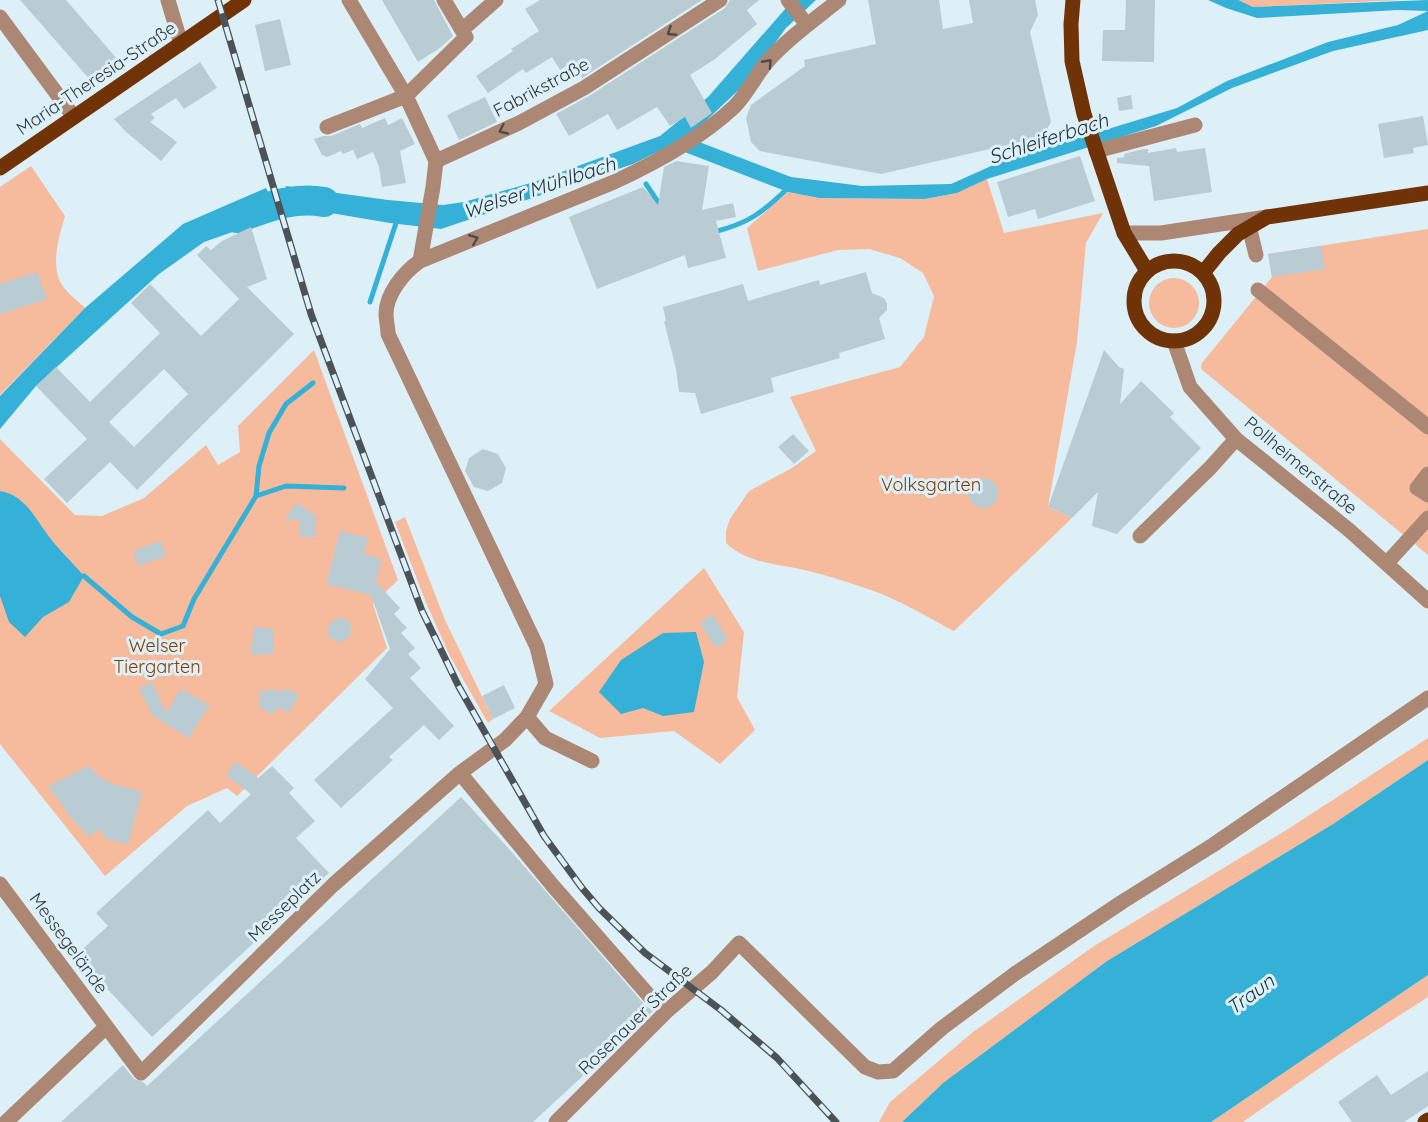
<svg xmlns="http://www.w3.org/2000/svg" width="1428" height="1122" font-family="Quicksand,sans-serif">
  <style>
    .green { fill: #f6bb9c }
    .water { fill: #35b0d6 }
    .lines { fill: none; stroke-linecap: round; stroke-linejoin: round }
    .stream { stroke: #35b0d6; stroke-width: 5 }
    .river { stroke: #35b0d6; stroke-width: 30 }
    .building { fill: #b9ccd3; fill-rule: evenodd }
    .minor { stroke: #ac8774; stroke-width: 15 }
    .major { stroke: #703308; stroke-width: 15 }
    .rail-casing { stroke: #4b5357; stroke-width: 7 }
    .rail { stroke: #ddf0f7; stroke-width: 4.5; stroke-dasharray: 14; stroke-linecap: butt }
    .oneway { stroke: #4f4b48 }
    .labels { text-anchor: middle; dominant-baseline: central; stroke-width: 6; stroke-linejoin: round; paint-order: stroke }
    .street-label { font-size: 18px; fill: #30373a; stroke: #ddf0f7 }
    .park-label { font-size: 18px; fill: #833900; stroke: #ddf0f7 }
    .water-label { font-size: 20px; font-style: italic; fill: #1d3139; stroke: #ddf0f7 }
  </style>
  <rect width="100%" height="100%" fill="#ddf0f7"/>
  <path class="green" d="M1236 0H1401L1253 7Z
    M31 166 65 216C59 236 50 265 62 285 67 293 78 301 85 308L0 395V187Z
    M987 179 1004 233 1103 213 1086 243 1077 342 1048 507 1072 518 954 631C927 617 900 600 871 590 850 583 829 576 809 571 781 564 747 564 726 543V531L730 519 749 491 792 468 816 451 790 397 900 367 924 337 934 296 923 273 900 258 869 249 838 250 758 271 747 228 788 192 819 198 925 199 957 193Z
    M1428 229V555L1201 369 1202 363 1272 277 1268 254Z
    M1149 303a25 25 0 1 1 50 0a25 25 0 1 1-50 0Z
    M314 350 398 580 373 604 387 648 237 796 227 788 187 806 105 876 0 744V439L75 515 102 516 144 498 206 445 218 465 240 452 238 426Z
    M405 517 445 620 493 719 488 723 450 656 427 605 395 522Z
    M704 568 744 632 737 697 755 730 720 764 674 731 600 738 549 711Z
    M1428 738V760L1333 824 1107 961 943 1083 902 1122H879L890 1102 973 1032 1094 946 1285 831Z
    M1428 975V997L1338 1055 1243 1122H1211Z"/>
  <path class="water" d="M793 0H816L786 28 746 83 694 132 686 137 791 177 862 186 951 184 1000 162 1177 108 1227 81 1328 42 1398 25 1428 11V30L1333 51 1232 88 1156 126 987 179 957 193 925 199 819 198 788 192 669 146 633 164 441 229 390 223 301 208 204 242 159 274 36 386 0 429V396L85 308 183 224 266 188 280 215 286 186 388 200 443 205 464 202 534 182 660 136 708 97Z
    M1208 0H1238L1253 7 1428 0V11L1398 10 1257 18 1226 8Z
    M0 491C24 495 34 516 47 534 58 549 72 562 84 576L69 602 43 617 25 637 9 622 0 596Z
    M696 632 704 662 694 712 663 716 643 708 621 714 599 692 621 660 663 633Z
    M1428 760V975L1211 1122H902L943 1083 1107 961 1333 824Z"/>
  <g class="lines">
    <path class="stream" d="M646 184 662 208
      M714 232C749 223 762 213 788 188
      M370 302 398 217
      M256 496 286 486 344 488
      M84 576 132 617 161 634 183 626 194 599 256 496 259 466 269 433 286 404 313 383"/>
    <path class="river" d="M237 218C266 208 293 196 324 202"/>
  </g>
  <path class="building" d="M20 0H66L118 60 92 82Z
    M382 0H434L453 36 440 48 418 62Z
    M540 0H702L582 78 573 62 560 70 552 57 526 73 523 69 488 93 476 76 513 51 511 49 539 31 525 9Z
    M730 0H759L747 10 757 24 715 59 690 75 712 113 691 128 685 117 670 126 657 107 617 130 608 114 569 136 556 114 589 96 725 8Z
    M868 0H939L943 29 973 23 969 0H1035L1038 15 1030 32 1051 122 1042 137 881 174 760 151 751 142 746 118 751 105 805 66 804 60 876 44Z
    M1126 0H1155L1154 62 1102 61 1103 30H1125Z
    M280 19 291 65 265 71 255 25Z
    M200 62 217 88 184 109 176 98 151 114 155 118 150 122 177 142 161 161 126 132 114 119Z
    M1131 95 1133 109 1119 111 1117 98Z
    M485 97 497 122 459 140 447 115Z
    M1423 116 1428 145 1413 148 1414 153 1384 158 1378 124Z
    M385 118 388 125 402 118 415 144 400 151 406 183 382 187 379 167 373 152 357 159 353 150 343 154 341 151 327 157 322 155 314 139 323 136H331L360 124 362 128Z
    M1176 148 1177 152 1205 148 1212 192 1154 201 1149 166 1117 163V158L1124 157V154L1143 149H1148V153Z
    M1080 156 1095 201 1038 219 1035 209 1008 217 997 182Z
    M676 161 709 166 702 210 733 203 736 217 716 221 726 258 688 268 685 255 597 289 569 217 643 187 658 205 664 167Z
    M251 227 267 279 247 287 294 334 137 490 110 462 67 503 44 479 87 439 36 386 56 367 90 402 160 333 131 303 150 284 201 336 239 299 197 255 206 246 211 250 222 241ZM164 369 188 394 134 447 109 422Z
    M1321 246 1325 269 1272 277 1268 254Z
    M37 272 47 299 0 314V284Z
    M866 272 872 293 884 298 887 304V310L879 318 885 339 839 353 840 358 771 378 774 392 701 414 695 393 679 392 676 369 664 321H666L663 307 743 284 748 301 819 280 820 285Z
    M1104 350 1119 367 1124 369 1120 404 1141 381 1174 413 1170 417 1201 448 1117 534 1092 526 1098 492 1072 518 1048 507Z
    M793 434 809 451 794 464 778 447Z
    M483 449 498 454 506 468 502 483 488 491 474 487 465 471 469 458Z
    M968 493a15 15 0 1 1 30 0a15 15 0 1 1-30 0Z
    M296 503 318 517H316L315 537H299V519L285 521Z
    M340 531 368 538 364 554 382 559 376 582 400 608 394 614 407 628 401 633 415 648 408 654 421 668 410 678 454 726 439 740 424 725 389 757 393 760 341 808 314 780 393 708 365 679 390 649 371 595 326 584Z
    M161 541 166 556 138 566 133 551Z
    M713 614 728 640 716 648 700 623Z
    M341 617 351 624 350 637 339 643 328 636 329 623Z
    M254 627 274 629 273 654 251 655Z
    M152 682 166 713 181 689 209 705 189 738 153 716 139 688Z
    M504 685 515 708 493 719 482 696Z
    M271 689 279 692 288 689 299 695 289 713 280 708 271 714 259 707V692Z
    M236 762 258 778 272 766 294 788 289 793 315 821 296 838 329 873 152 1037 76 955 108 926 96 913 208 810 220 823 251 794 226 775Z
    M89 766 98 776 112 784 142 792 128 844 107 839 98 829 89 837 73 820 48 786Z
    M461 797 510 850 644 1004 653 1011 533 1122H61L123 1065 134 1079 143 1082 147 1086Z
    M1428 1071V1106L1404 1122H1352L1338 1102 1377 1075 1391 1095Z"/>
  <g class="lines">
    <path class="minor" d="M168 0 181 44
      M349 0 406 96 436 161
      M788 0 807 25
      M0 17 74 117
      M462 30 496 0
      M327 127 406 96 466 37 444 0
      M1096 151 1195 125
      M436 161 519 123 584 88 720 0
      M1249 226 1256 255
      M1124 233H1161L1267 217
      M420 261 433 187 436 161
      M1258 290 1428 427
      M1174 341 1190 387 1236 439 1349 530 1428 601
      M1428 474 1417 488 1428 495
      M1140 536 1210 468 1236 439
      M1387 563 1428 518
      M527 717 545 738 592 761
      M460 773 553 886 651 998 668 1010
      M0 884 141 1073 333 885 460 773 505 740 527 717 546 684 537 647 388 334C388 327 386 320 386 314 386 294 404 272 420 261L614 182C653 164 702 137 734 107 746 95 755 77 766 63 787 39 814 20 839 0
      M6 1122 106 1027
      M556 1122 668 1010 712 972 739 943 865 1067 878 1072 893 1071 942 1028 1016 973 1122 902 1213 845 1428 698"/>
    <path class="major" d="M1073 0 1071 24 1072 61 1084 114 1124 233 1147 271
      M0 168 244 0
      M1134 301a40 40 0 1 1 80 0a40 40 0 1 1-80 0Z
      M1203 273 1219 253 1238 234 1267 217 1428 193
      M1425 1122 1428 1120"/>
    <g class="rail-casing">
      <path id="rail" d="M218 0 311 314 422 611 459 687 544 836 582 888 599 908 645 953 721 1010 777 1058 836 1122"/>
    </g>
    <use href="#rail" class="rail"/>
  </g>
  <defs><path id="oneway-chevron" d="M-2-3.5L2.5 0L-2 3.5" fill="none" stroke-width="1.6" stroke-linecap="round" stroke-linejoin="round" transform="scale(1.5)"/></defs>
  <g class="oneway">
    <use href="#oneway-chevron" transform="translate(671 32) rotate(147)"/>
    <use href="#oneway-chevron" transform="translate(768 63) rotate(-48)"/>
    <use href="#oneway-chevron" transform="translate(503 130) rotate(155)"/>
    <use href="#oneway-chevron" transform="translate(474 239) rotate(-22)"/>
  </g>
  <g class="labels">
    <g class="street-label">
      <text transform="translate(96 78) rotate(-34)">Maria-Theresia-Straße</text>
      <text transform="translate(541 87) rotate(-28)">Fabrikstraße</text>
      <text transform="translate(1301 465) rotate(40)">Pollheimerstraße</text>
      <text transform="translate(284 906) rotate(-44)">Messeplatz</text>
      <text transform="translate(69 943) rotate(54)">Messegelände</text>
      <text transform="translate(635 1019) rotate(-44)">Rosenauer Straße</text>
    </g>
    <g class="park-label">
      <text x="931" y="484">Volksgarten</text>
      <text x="157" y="645">Welser<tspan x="157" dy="21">Tiergarten</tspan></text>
    </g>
    <g class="water-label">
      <text transform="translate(1048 138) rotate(-18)">Schleiferbach</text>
      <text transform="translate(539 187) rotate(-18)">Welser Mühlbach</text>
      <text transform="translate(1250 994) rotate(-36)">Traun</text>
    </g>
  </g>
</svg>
